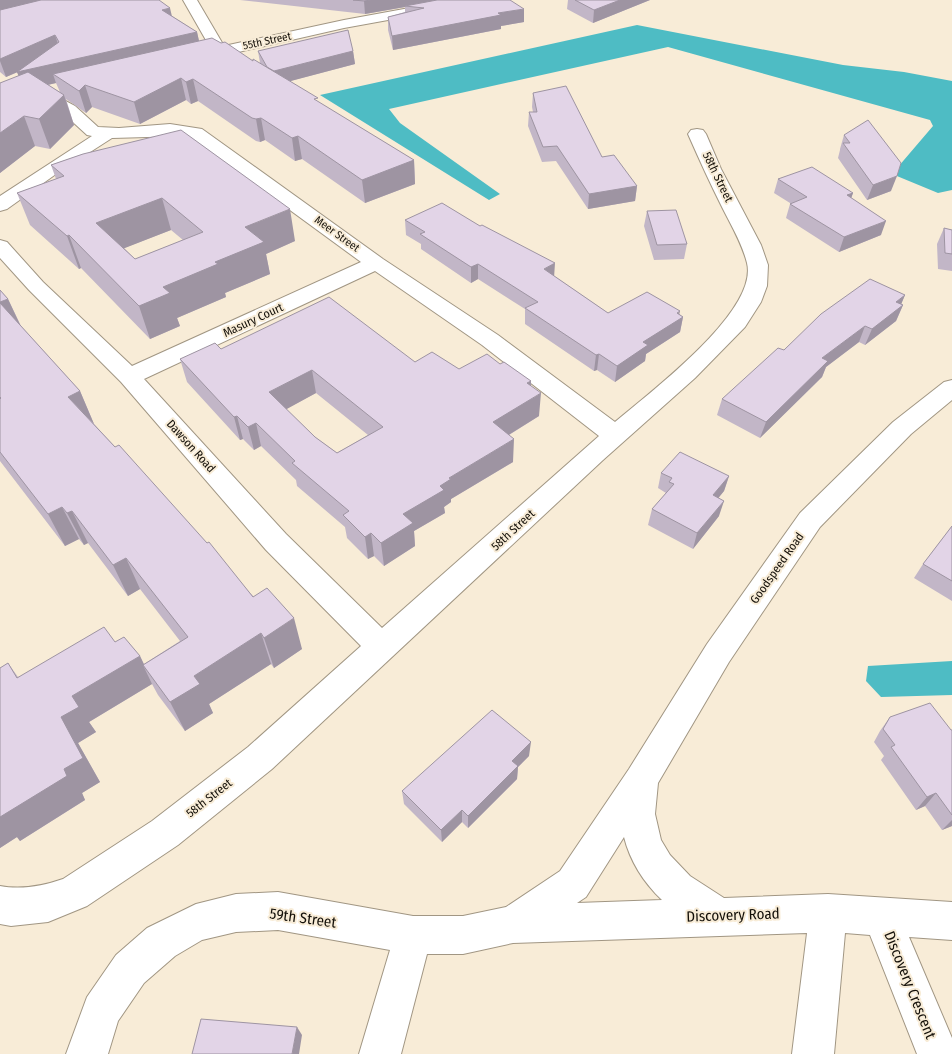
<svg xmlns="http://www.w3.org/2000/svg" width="952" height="1054" font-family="'Fira Sans Condensed',sans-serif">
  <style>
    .water { fill: #4ebcc4 }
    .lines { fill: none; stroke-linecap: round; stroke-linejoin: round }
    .street-casing { stroke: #a19683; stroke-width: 2 }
    .street { fill: #fff; fill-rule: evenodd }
    .wall { fill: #c2b6c7; fill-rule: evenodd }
    .shaded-wall { fill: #9e94a2 }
    .building { fill: #e2d4e7; stroke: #9e94a2; fill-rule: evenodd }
    .labels { text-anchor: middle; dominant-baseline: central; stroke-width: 4; stroke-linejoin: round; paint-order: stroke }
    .far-street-label { font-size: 11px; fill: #141009; stroke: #f8ecd7 }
    .street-label { font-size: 12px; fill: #141009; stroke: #f8ecd7 }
    .near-street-label { font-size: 15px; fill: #141009; stroke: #f8ecd7 }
  </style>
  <rect width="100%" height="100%" fill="#f8ecd7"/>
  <path class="water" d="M637 25 843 65 904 72 952 81V190L938 193 892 174 933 126 930 120 668 47 389 109 400 123 500 194 489 200 320 95Z
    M952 661V695L881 697 866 681 868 666Z"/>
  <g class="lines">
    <g class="street-casing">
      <path id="street" d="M183 0H197L224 46 344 20 453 0H483L476 4 344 28 199 61 194 59 191 56 194 53 211 49Z
        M41 88 75 106 98 127 119 128 170 124 202 129 383 259 498 335 615 422C649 393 759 311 747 263 742 243 731 225 722 207 710 183 699 159 688 134L691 130 697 129 703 130 706 134 721 169 761 245 768 265 767 286 761 302 745 327 695 378 603 460 272 769 178 845 87 906 48 922 11 926 0 924V886C21 890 43 886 63 879L152 821 248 747 361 646 266 550 121 382 29 290 0 258V240L7 242 43 282 132 366 361 262 190 137 183 136 112 138 56 174 7 209 0 211V196L92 136 87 135 63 113 35 96 33 93 35 90ZM375 271 482 345 599 436 382 628 286 534 144 379Z
        M952 380V400L911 434 820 527 729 662 658 783 655 814 661 840 670 855 690 876 724 898 828 894 952 902V940L909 937 952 1038V1054H917L870 935 845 933 834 1054H792L807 933 513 943 463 954H427L401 1054H359L390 950 278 930 236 932 202 940 175 956 144 983 118 1021 108 1054H66L87 997 116 955 147 928 196 904 236 894 278 892 413 916H463L506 907 560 871 629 769 707 644 800 513 893 422 944 382ZM624 837C630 861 644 883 662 900L577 903 586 897Z"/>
    </g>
    <use href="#street" class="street"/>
  </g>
  <path class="wall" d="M0 0 172 16 197 32 199 41 260 63 258 51H353L355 64 290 81 319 103 414 160 415 184 365 203 302 159 295 161 265 140 260 142 256 141 198 101 191 104 186 100 140 124 92 107 86 113 66 99 74 125 50 149 35 146 0 173V83L19 76 17 72H18L6 77 0 72ZM56 83 60 92 48 85Z
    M240 0H510L524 22 501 26V29L393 50 388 30V17L405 12V7L365 14Z
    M568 0H650L593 23 567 9Z
    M533 93 602 157 637 186 635 201 588 209 556 161 542 162 528 126 529 112H533L532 107Z
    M844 135 891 191 867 200 838 158 840 150V149Z
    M83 154 295 241 266 254 270 274 225 293 226 297 177 318 180 326 150 339 81 268 79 269 30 225 17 193 56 179 51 165ZM171 230 183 240 135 259 124 248Z
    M778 179 853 193 851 198 881 235 839 252 786 218 790 204V203L774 193Z
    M647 211 687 244 684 259 654 260 644 226Z
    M405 220 554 276 608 313 679 314 683 317 680 332 646 354 645 361 615 382 597 370 594 371 525 324V309L478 279 471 283 421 249V244L406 235Z
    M944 228 952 230V271L938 269 937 244Z
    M0 290 8 299 21 326 80 391 94 424 302 649 274 668 271 664 209 704 213 713 185 731 158 695 152 684 89 722 96 732 78 743 100 782 82 793 85 800 20 841 17 837 0 848V668L8 663 18 677 115 642 140 656 144 664 180 641 140 589 128 596 88 543 84 545 79 539 65 546 0 461Z
    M905 295 901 304 903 305 896 321 865 345 859 342 826 367 822 377 760 438 717 415 722 399 784 350Z
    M221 349 415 362 459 369 500 364 531 381V386L539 416 509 435 513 462 451 499V502L444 507 445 513 414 531 415 546 384 566 374 556 368 559 347 538 345 527 297 486 296 480 261 446 254 450 243 439 240 440 187 382 180 359ZM316 393 368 435 337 453 315 437 286 409Z
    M661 473 729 476 724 491 718 498 719 516 693 549 648 525 652 509 666 493 658 488Z
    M952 526V601L914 578 923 564Z
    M890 717 951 730H952V826L942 830 925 806 916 810 881 760 884 756 874 742 880 731Z
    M529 756 518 767 517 779 468 828 462 822 442 842 404 804 402 791Z"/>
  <path class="shaded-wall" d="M0 0H64L0 17Z
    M371 0H443L405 6V7L365 14 364 1Z
    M620 0H650L593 23 594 10Z
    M170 8 174 25 162 10Z
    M524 9V22L501 26V29L393 50 392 36 498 13Z
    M197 32 201 50 53 74 56 83 24 90 17 72Z
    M55 35 61 53 6 77 0 61V59Z
    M353 51 355 64 272 86 270 72Z
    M181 78 186 100 140 124 134 102Z
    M193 79 198 101 191 104 186 82Z
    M85 85 92 107 86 113 79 91Z
    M64 95 74 125 50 149 39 119Z
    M24 116 35 146 0 173V133Z
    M261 118 265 140 260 142 256 119Z
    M298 136 302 159 295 161 292 138Z
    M414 160 415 184 365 203 362 180Z
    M897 176 891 191 867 200 873 185Z
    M637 186 635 201 588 209 589 194Z
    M853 193 848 207 847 195Z
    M162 198 171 230 107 255 96 223Z
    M290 209 295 241 266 254 270 274 225 293 226 297 177 318 180 326 150 339 139 306 163 287 215 262 245 227Z
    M886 221 881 235 839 252 844 237Z
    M69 235 81 268 79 269 67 236Z
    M555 263 554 278 544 269Z
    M478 264V279L471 283V267Z
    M905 295 900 307 903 305 896 321 865 345 872 329 896 302Z
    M8 299 23 331 0 304V302Z
    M680 311 678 320 683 317 680 332 646 354 645 361 615 382 617 366 643 342Z
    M865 326 859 342 826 367 822 377 760 438 766 422 822 358Z
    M599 354 597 370 594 371 596 355Z
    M312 370 316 393 274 416 269 392Z
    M531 381 530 400 541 393 539 416 492 445 493 422 527 383Z
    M80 391 94 424 68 397Z
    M237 416 243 439 240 440 234 417Z
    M256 423 261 446 254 450 248 427Z
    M514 439 513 462 451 499V502L444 507 445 513 414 531 415 546 384 566 381 543 403 514 440 486 449 478Z
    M729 476 724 491 708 511 713 495Z
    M724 501 719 516 693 549 697 533Z
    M62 507 79 539 65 546 48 514Z
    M72 511 88 543 84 545 67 513Z
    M371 533 374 556 368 559 365 537Z
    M126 558 140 589 128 596 113 565Z
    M294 618 302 649 274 668 264 638Z
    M261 633 271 664 209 704 213 713 185 731 170 702 194 676Z
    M140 656 147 671 143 665 152 684 89 722 96 732 78 743 100 782 82 793 85 800 20 841 17 837 0 848V817L64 769 61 717 72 696Z
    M531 742 529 756 518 767 517 779 468 828V816L512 761Z
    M936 793 925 806 916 810 927 797Z
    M462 810V822L442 842 441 830Z
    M952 820V826L942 830Z
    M297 1027 302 1035 299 1054H292Z"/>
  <path class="building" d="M41 0H159L170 8 162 10 197 32 17 72 59 42 55 35 0 59V10Z
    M353 0H371L364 1Z
    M437 0H510L524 9 498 13 501 15 392 36 388 17 424 8 405 6Z
    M575 0H620L594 10Z
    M348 30 353 51 274 71 267 67 258 51Z
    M212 38 221 43 225 42 253 61V59L318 98 314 99 414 160 362 180 298 136 292 138 261 118 256 119 252 118 193 79 186 82 181 78 134 102 85 85 79 91 53 74Z
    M28 72 64 95 39 119 24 116 0 133V83Z
    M566 86 602 157 614 155 637 186 589 194 557 146 543 147 529 112H537L533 93Z
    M868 120 901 163 897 176 873 185 843 143H850L844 135Z
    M181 130 290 209 245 227 264 242 215 262 218 264 163 287 170 293 139 306 69 235 67 236 17 193 64 176 51 165 83 154ZM162 198 203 232 135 259 96 223Z
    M812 167 853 193 847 195 886 221 844 237 790 204 807 197 778 179Z
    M442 203 480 226 482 225 555 263 544 269 608 313 647 292 680 311 677 313 683 317 643 342 648 345 617 366 599 354 596 355 525 308 538 302 478 264 471 267 420 234 425 232 405 220Z
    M676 210 687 244 657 245 647 211Z
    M944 228 952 230V254L945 253Z
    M870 279 905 295 896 302 903 305 872 329 865 326 822 358 828 361 766 422 722 399 778 348 784 350 821 314Z
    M0 290 8 299 0 302Z
    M329 297 415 362 432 352 459 369 487 354 500 364 504 362 531 381 527 383 541 393 493 422 514 439 449 478 451 479 440 486 444 490 403 514 413 523 381 543 371 533 365 537 343 515 349 511 292 463 295 461 256 423 248 427 237 416 234 417 180 359 215 343 221 349ZM312 370 383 427 337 453 315 437 269 392Z
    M0 303 80 391 68 397 115 447 119 445 207 543 209 542 253 597 267 588 294 618 264 638 261 633 194 676 200 684 170 702 143 665 188 637 126 558 113 565 72 511 67 513 62 507 48 514 0 452V399L1 398 0 397Z
    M680 452 729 476 713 495 724 501 697 533 652 509 674 484 669 482 672 478 661 473Z
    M952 526V581L923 564Z
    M104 627 115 642 124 637 140 656 72 696 79 707 61 717 83 758 64 769 67 776 0 817V668L8 663 17 678Z
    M930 703 951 730H952V815L936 793 927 797 891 747 895 745 883 729 890 717Z
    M492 710 531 742 512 761 518 766 468 816 462 810 441 830 402 791Z
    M201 1019 297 1027 292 1054H192Z"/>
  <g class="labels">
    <g class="far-street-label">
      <text transform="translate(267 41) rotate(-12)">55th Street</text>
      <text transform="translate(337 234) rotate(36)">Meer Street</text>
    </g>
    <g class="street-label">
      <text transform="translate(718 177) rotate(64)">58th Street</text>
      <text transform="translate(253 320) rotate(-25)">Masury Court</text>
      <text transform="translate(191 446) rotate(48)">Dawson Road</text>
      <text transform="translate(513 530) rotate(-43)">58th Street</text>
      <text transform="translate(777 568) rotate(-55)">Goodspeed Road</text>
      <text transform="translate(209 798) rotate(-38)">58th Street</text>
    </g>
    <g class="near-street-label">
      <text transform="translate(733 915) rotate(-2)">Discovery Road</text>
      <text transform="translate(303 918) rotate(8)">59th Street</text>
      <text transform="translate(910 985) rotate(68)">Discovery Crescent</text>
    </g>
  </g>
</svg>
